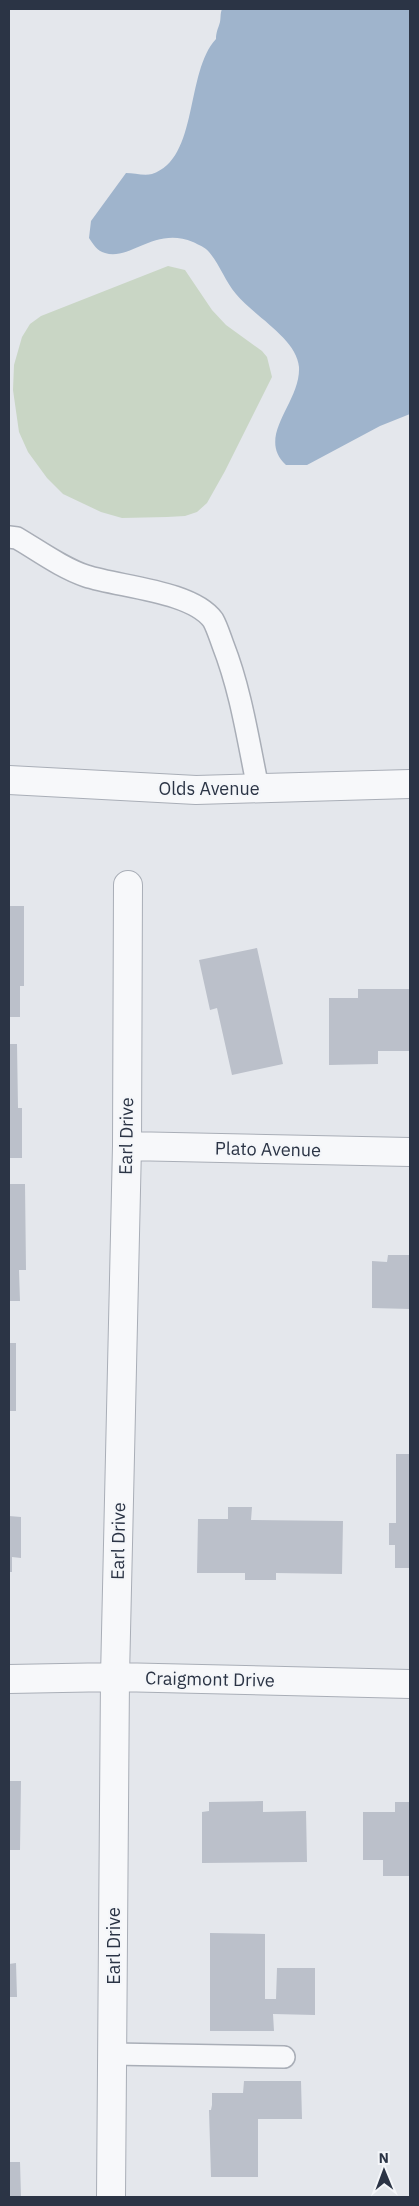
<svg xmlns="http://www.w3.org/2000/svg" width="419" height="2206" font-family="'IBM Plex Sans',sans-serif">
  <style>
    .green { fill: #c9d6c5 }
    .water { fill: #9fb4cc }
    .building { fill: #bbc0ca }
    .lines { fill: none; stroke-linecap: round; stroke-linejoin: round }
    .service-casing { stroke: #a9aeb7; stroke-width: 24 }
    .minor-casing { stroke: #a9aeb7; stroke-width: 30 }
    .service { stroke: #f7f8fa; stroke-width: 21 }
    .minor { stroke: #f7f8fa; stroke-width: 28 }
    .labels { text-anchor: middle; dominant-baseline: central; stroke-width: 4; stroke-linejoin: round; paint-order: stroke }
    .street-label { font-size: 18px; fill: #2b3445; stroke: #f4f6f9 }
  </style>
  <rect width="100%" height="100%" fill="#e4e7ec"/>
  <path class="green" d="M168 266 185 270 212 310 226 325 262 351 267 357 272 377 225 471 207 503 197 512 185 516 167 517 122 518 101 512 63 494 47 478 28 452 19 432 13 390 14 365 22 337 30 324 41 316Z"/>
  <path class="water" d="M222 9H410V414L380 426 307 465H286C255 436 301 403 299 367 297 339 254 316 236 294 225 281 220 265 209 252 205 247 199 245 193 242 155 226 130 261 105 253 97 251 93 244 89 238L91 221 126 173C134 173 144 176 152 174 199 159 185 72 216 39 216 32 218 29 220 22 221 17 220 14 222 9Z"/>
  <path class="building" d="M9 906H24V986H20V1017H9Z
    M257 948 283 1064 232 1075 217 1008 210 1010 199 960Z
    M358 989H410V1051H378V1064L329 1065V998H358Z
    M9 1044H17L18 1108H22V1158H10L9 1156Z
    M9 1184H25L26 1270H19L20 1301H9Z
    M388 1255H410V1309L372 1308V1261L387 1262Z
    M9 1343H16V1411H9Z
    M396 1454H410V1568H395V1545H389V1523H396Z
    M228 1507H252L251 1520 343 1521 342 1574 276 1573V1580H245V1573H197L198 1519H228Z
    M9 1516 21 1517V1558L12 1557V1572H9Z
    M9 1781H21L20 1850H9Z
    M263 1801V1812L306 1811 307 1862 202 1863V1812L209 1811V1802Z
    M395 1802H410V1876H383V1860H363V1812H395Z
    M210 1933 265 1934V1999H276L277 1968H315V2015L273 2014 274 2031H210Z
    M16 1963 17 1997H9V1964Z
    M244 2081H301L302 2119H258V2177H211L209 2110H211L212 2105V2093H243Z
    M9 2162H20L21 2197H9Z"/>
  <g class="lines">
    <g class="service-casing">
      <path id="service" d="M9 537 17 538C39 551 62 568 86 576 120 587 192 591 213 620 217 627 220 637 223 645 241 691 248 740 258 788
        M112 2054 284 2057"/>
    </g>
    <g class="minor-casing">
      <path id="minor" d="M9 780 196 790 410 784
        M127 1146 410 1152
        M9 1679 115 1677 410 1684
        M111 2197 115 1677 127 1146 128 885"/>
    </g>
    <use href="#service" class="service"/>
    <use href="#minor" class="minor"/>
  </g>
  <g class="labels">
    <g class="street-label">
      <text x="209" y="788">Olds Avenue</text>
      <text transform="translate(126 1136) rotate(-89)">Earl Drive</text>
      <text transform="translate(268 1149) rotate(1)">Plato Avenue</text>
      <text transform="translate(118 1541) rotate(-89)">Earl Drive</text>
      <text transform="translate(210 1679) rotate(1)">Craigmont Drive</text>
      <text transform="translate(113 1946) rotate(-90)">Earl Drive</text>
    </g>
  </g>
  <rect width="419" height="2206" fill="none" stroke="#2b3445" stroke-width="20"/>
  <g transform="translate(384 2171) rotate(359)" stroke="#f4f6f9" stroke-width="4" paint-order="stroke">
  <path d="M0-4L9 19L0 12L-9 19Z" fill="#2b3445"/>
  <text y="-8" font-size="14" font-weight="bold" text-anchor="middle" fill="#2b3445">N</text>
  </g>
</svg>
